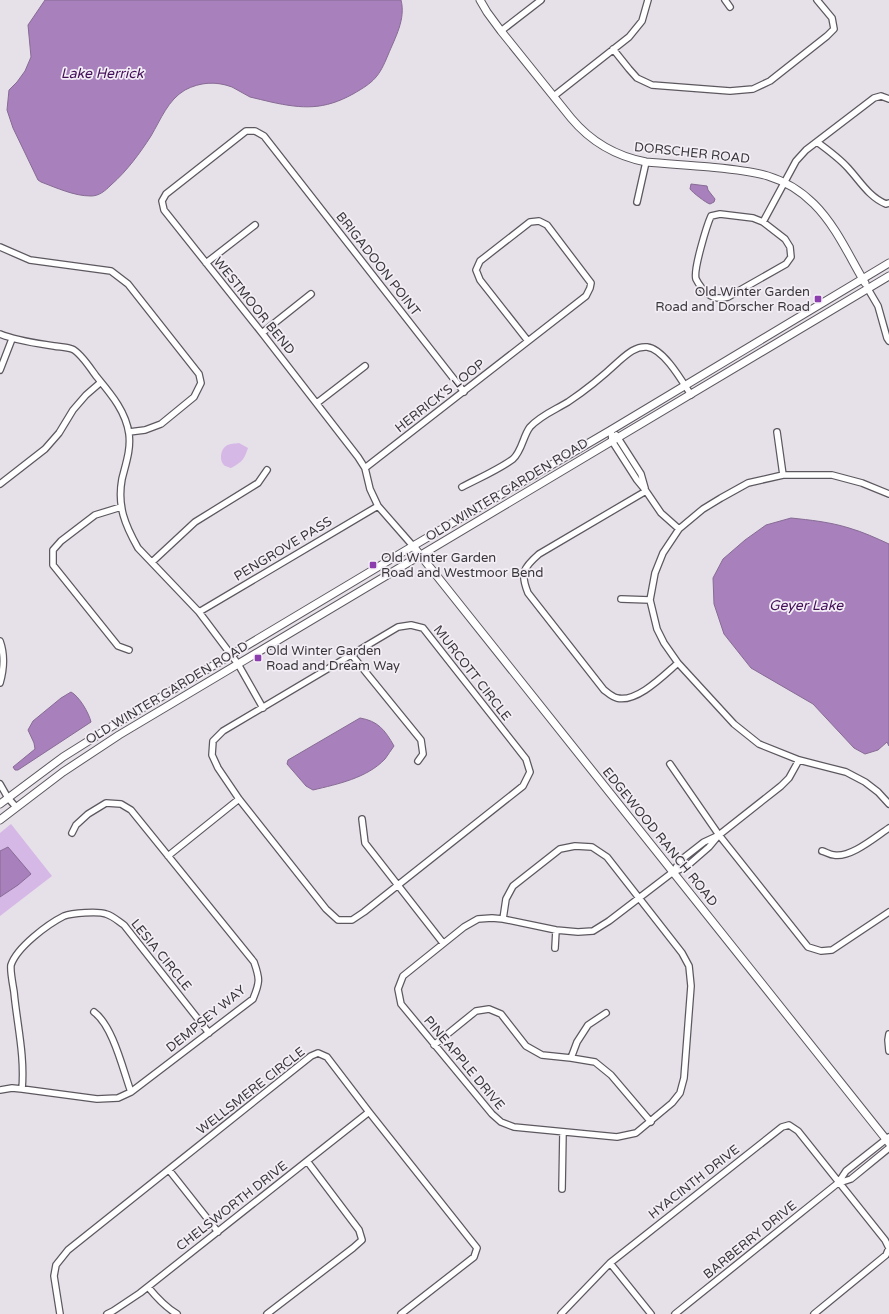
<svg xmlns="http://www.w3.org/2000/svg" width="889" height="1314" font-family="'Varela Round',sans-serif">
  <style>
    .green { fill: #d6b8e6 }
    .water { fill: #a881bc; stroke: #876b95 }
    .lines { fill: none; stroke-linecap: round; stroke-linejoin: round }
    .street-casing { stroke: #5d585f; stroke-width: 8 }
    .secondary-casing { stroke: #5d585f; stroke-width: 9 }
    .street { stroke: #fff; stroke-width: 5.5 }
    .secondary { stroke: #fff; stroke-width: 7 }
    .poi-dot { fill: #8c3eaf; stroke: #f3eef6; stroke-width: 1.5 }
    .labels { text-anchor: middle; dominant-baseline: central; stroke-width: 3.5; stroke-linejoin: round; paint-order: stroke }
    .street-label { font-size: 13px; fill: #39373a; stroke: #f3eef6 }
    .poi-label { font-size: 13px; fill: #39373a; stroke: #f3eef6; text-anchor: start }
    .water-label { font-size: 14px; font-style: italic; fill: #441059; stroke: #f3eef6 }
  </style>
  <rect width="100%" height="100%" fill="#e6e0e9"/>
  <path class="green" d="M239 443 248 448C244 460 242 462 231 468 230 468 226 466 225 466 219 462 220 450 226 446 230 443 235 444 239 443Z
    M11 824 52 876 0 916V833Z"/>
  <path class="water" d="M45 0H401C406 19 395 38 388 55 379 77 374 82 353 94 324 110 303 109 271 102 264 100 257 99 250 97 244 94 238 90 232 87 216 81 200 82 185 90 168 100 161 119 151 136 140 153 127 171 111 185 105 191 99 196 91 196 74 196 57 188 41 182L38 180 13 128 7 110 9 90 17 82 25 71 31 57 28 25Z
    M691 184 707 186 708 190 715 199 714 202 710 204C706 203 692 192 690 189Z
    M791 518C810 520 830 522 849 528 863 532 876 538 889 544V746L887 742 878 750 865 754 854 748 813 704 751 668 724 634 714 604 713 578 723 559 745 540 766 525Z
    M71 692C79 696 89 713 91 722L18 770H15L13 767 35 749 34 743 28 730 33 721 61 698Z
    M360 718C378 721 385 730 394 746 391 750 388 755 385 759 367 778 338 784 313 790L306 786 287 764 288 760Z
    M8 847 31 874 18 885 0 897V851Z"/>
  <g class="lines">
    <g class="street-casing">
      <path id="street" d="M725 0 730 7
        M501 31 541 0
        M613 49 629 69 637 78 652 85 730 91 753 89 770 81 827 36 834 29 832 18 817 0
        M554 96 629 37 642 21 648 0
        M817 142C828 150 839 158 848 168 860 181 869 197 886 204L889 203
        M637 202 646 162
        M720 214 753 218 763 222 785 239 790 247 791 257 786 264 728 297C720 299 714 299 708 294 703 290 699 285 696 279 693 270 707 225 711 216Z
        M763 222 796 161 806 150 874 98 881 96 889 99
        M0 247 30 260 111 271 128 284 199 374 201 383 194 397 161 424 145 430 129 432
        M206 263 255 225
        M868 289 878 306 887 338 889 341
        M262 333 311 294
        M0 334C17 341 35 343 54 346 59 347 66 347 72 349 80 352 91 369 96 376 110 393 126 411 129 434 131 449 126 463 122 479 117 506 125 525 138 548L199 612 238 664 263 708
        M0 370 12 339
        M317 403 365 366
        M611 430 612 441 637 480 646 491 661 513 679 529
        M777 432 783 475
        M616 435 641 474 645 488
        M365 468 586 296 590 288 591 283 547 225 539 221 530 222 480 261 476 270 480 280 528 341
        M0 484 45 449 59 433 73 410 86 395 101 382
        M462 487C479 478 498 470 513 459 522 451 523 436 530 427 541 415 555 410 568 402 586 390 602 377 618 362 626 355 635 346 647 347 664 349 682 381 691 395
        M646 491 539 554C523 568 520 573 528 593L604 690C608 693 612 697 617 698 637 703 664 675 678 663
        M889 494 862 483 832 475H783L748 483 721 498 703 509 679 529 663 553 655 573 650 600 657 629 664 643 678 663 734 724 759 744 799 760 846 772 865 782 878 792 889 804
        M121 507 95 515 61 541 53 550V565L118 646 129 650
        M413 546 378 506 370 489 365 468 358 457 262 333 164 210 162 201 166 194 246 131H255L264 136 464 392
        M152 562 195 522 258 483 267 470
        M621 599 650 600
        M199 612 378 506
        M411 625 423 628 526 759 530 772 523 786 364 912 352 920H338L326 909 239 799 218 768 212 755 213 741 223 731 398 627Z
        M0 641C5 655 4 669 0 683
        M351 654 421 740 423 754 418 761
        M670 764 719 835 808 947 821 951 832 950 889 912
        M0 784 8 798 16 807
        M362 819 365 843 443 943
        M822 851C826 852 830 855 834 855 851 858 875 837 889 828
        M168 856 239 799
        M673 872 681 860 704 842 719 835 781 786 789 778 799 760
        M503 919 506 899 513 886 560 849 575 846 592 847 607 857 682 953 689 966 691 986 684 1078 680 1093 672 1103 636 1133 617 1137 514 1127 501 1122 492 1114 401 1004 398 989 403 976 464 927 478 919 492 918 503 919 556 930 578 932 593 931 609 921 673 872 686 867 709 847 719 835
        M555 948 556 930
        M94 1012C113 1026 123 1070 131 1092
        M889 1034 888 1040 889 1051
        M434 1045 476 1011 489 1009 501 1014 526 1046 542 1055 571 1058 595 1062 611 1075 651 1122
        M571 1058 577 1042 588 1025 606 1013
        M22 1089C25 1056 17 1024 14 992 13 985 10 971 11 965 17 947 48 924 64 916 72 913 98 911 106 914 113 916 118 921 124 925L209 1033
        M0 1090 12 1088 22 1089 97 1099 118 1098 131 1092 253 999C260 982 260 979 254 962L131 810 121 804 106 803 88 814 76 825 72 833
        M169 1170 218 1232
        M839 1183 851 1179 889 1148
        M562 1189 563 1132
        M610 1263 651 1314
        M148 1287C157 1298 165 1307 177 1314
        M60 1314 54 1276 56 1265 68 1250 311 1056 318 1053 327 1057 369 1112 477 1248 474 1257 401 1314
        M107 1314 113 1311 140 1293 369 1112
        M267 1314 353 1248 362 1240 359 1230 307 1161
        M561 1314 610 1263 782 1127 789 1125 798 1131 885 1240 889 1248 886 1255 814 1314
        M675 1314 838 1183 846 1171 889 1137"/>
    </g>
    <g class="secondary-casing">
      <path id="secondary" d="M480 0 487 12 501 31 571 118C591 142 615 156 646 162 668 164 689 165 710 167 751 171 783 173 814 204 836 226 849 256 865 283
        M413 546 889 1143
        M0 804 63 757 114 725 413 546 611 430 889 263
        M0 820 63 772 119 735 889 276"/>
    </g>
    <use href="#street" class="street"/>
    <use href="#secondary" class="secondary"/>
  </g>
  <g class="poi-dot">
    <rect x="814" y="295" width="8" height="8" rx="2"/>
    <rect x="369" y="561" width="8" height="8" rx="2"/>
    <rect x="254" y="654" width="8" height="8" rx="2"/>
  </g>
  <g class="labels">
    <g class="street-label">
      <text transform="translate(692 153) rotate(6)">DORSCHER ROAD</text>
      <text transform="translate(378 264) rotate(52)">BRIGADOON POINT</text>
      <text transform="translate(254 306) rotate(51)">WESTMOOR BEND</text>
      <text transform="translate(440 396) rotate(-38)">HERRICK'S LOOP</text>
      <text transform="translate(507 490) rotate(-31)">OLD WINTER GARDEN ROAD</text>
      <text transform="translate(283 549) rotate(-31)">PENGROVE PASS</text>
      <text transform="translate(472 673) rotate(52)">MURCOTT CIRCLE</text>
      <text transform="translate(167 693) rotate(-31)">OLD WINTER GARDEN ROAD</text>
      <text transform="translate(660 837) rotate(51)">EDGEWOOD RANCH ROAD</text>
      <text transform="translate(161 955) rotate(51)">LESIA CIRCLE</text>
      <text transform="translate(206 1019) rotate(-39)">DEMPSEY WAY</text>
      <text transform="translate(464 1063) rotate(50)">PINEAPPLE DRIVE</text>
      <text transform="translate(251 1091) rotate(-38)">WELLSMERE CIRCLE</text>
      <text transform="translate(694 1182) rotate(-38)">HYACINTH DRIVE</text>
      <text transform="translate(232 1206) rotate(-38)">CHELSWORTH DRIVE</text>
      <text transform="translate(750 1240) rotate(-39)">BARBERRY DRIVE</text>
    </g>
    <g class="poi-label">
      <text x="810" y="292" text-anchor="end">Old Winter Garden<tspan x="810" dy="15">Road and Dorscher Road</tspan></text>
      <text x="381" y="558">Old Winter Garden<tspan x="381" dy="15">Road and Westmoor Bend</tspan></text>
      <text x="266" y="651">Old Winter Garden<tspan x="266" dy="15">Road and Dream Way</tspan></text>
    </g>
    <g class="water-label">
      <text x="102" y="73">Lake Herrick</text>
      <text x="806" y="605">Geyer Lake</text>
    </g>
  </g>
</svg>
